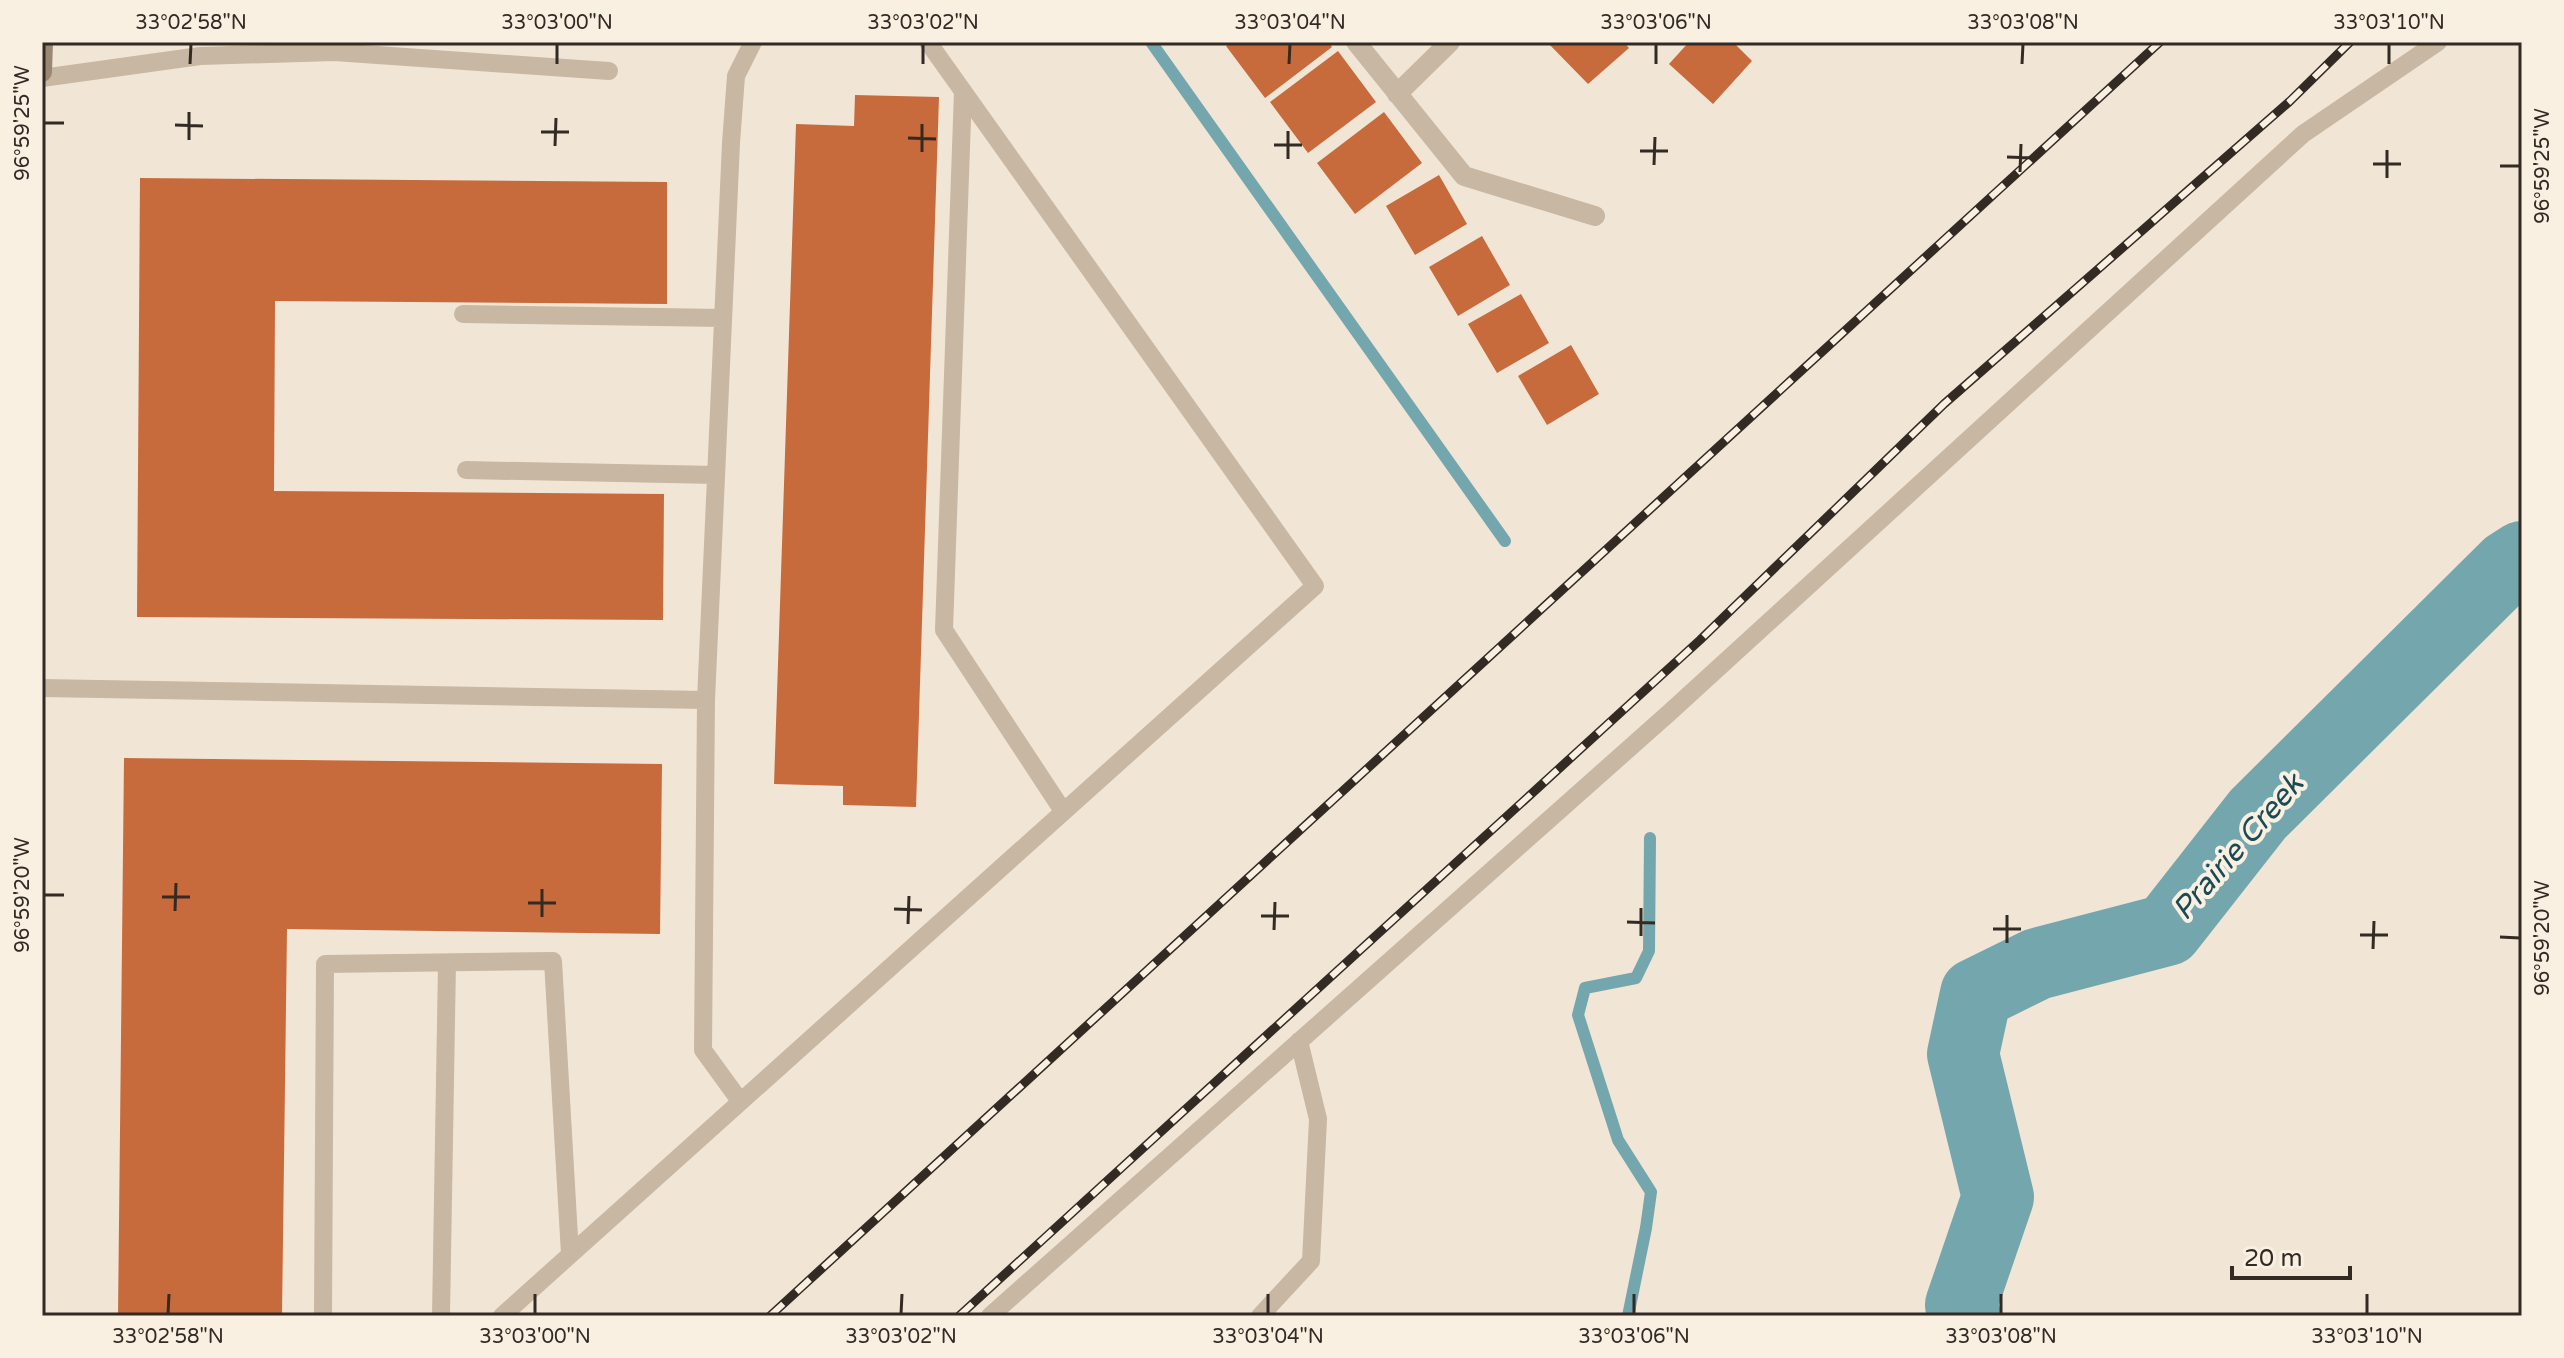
<svg xmlns="http://www.w3.org/2000/svg" width="2564" height="1358" font-family="'Varela Round',sans-serif">
  <style>
    .lines { fill: none; stroke-linecap: round; stroke-linejoin: round }
    .stream { stroke: #74a6ae; stroke-width: 12 }
    .river { stroke: #74a6ae; stroke-width: 72 }
    .building { fill: #c86b3c }
    .lane { stroke: #c8b7a2; stroke-width: 18 }
    .street { stroke: #c8b7a2; stroke-width: 20 }
    .secondary { stroke: #9c8674; stroke-width: 20 }
    .rail-casing { stroke: #332a24; stroke-width: 9 }
    .rail { stroke: #f9f0e2; stroke-width: 6; stroke-dasharray: 18; stroke-linecap: butt }
    .ticks { fill: none; stroke: #332a24; stroke-width: 3 }
    .labels { text-anchor: middle; dominant-baseline: central; stroke-width: 8; stroke-linejoin: round; paint-order: stroke }
    .water-label { font-size: 30px; font-style: italic; fill: #1a4b54; stroke: #f9f0e2 }
    .neatline { fill: none; stroke: #332a24; stroke-width: 3 }
    .ticks-label { font-size: 20px; text-anchor: middle; fill: #332a24 }
  </style>
  <rect width="100%" height="100%" fill="#f1e6d6"/>
  <g class="lines">
    <path class="stream" d="M1151 42 1505 541
      M1628 1316 1646 1228 1651 1192 1618 1140 1578 1015 1585 988 1636 978 1649 951 1650 838"/>
    <path class="river" d="M1965 1316 1961 1305 1998 1197 1963 1054 1976 994 2037 964 2167 930 2258 814 2508 566 2522 557"/>
  </g>
  <path class="building" d="M1232 42H1329L1332 47 1265 98 1226 46Z
    M1547 42H1624L1629 48 1588 84Z
    M1689 42H1733L1752 61 1713 104 1669 64Z
    M1338 51 1376 102 1308 153 1270 102Z
    M855 95 939 97 916 807 843 805V786L774 784 796 124 854 126Z
    M1384 112 1422 163 1355 214 1317 163Z
    M1439 175 1467 224 1415 255 1386 206Z
    M140 178 667 182V304L275 301 274 491 664 494 663 620 137 617Z
    M1482 236 1510 285 1458 316 1429 267Z
    M1521 294 1549 343 1497 373 1468 324Z
    M1571 345 1599 394 1547 425 1518 376Z
    M124 758 662 764 660 934 287 929 282 1316H118Z"/>
  <g class="lines">
    <path class="lane" d="M42 78 200 56 334 52 609 71
      M963 91 944 630 1063 811
      M463 314 723 318
      M466 470 716 475
      M42 688 706 700 703 1050 740 1101
      M706 700 731 143 736 76 753 42
      M323 1316 325 964 553 961 570 1254
      M441 1316 447 963
      M502 1316 1315 586 928 42
      M990 1316 1669 713 2303 134 2438 42
      M1260 1316 1311 1261 1318 1119 1299 1041"/>
    <path class="street" d="M1356 42 1464 176 1595 216
      M1397 94 1450 42"/>
    <path class="secondary" d="M42 72 43 42"/>
    <g class="rail-casing">
      <path id="rail" d="M770 1316 2160 42
        M959 1316 1700 640 1944 404 2289 102 2350 42"/>
    </g>
    <use href="#rail" class="rail"/>
  </g>
  <path class="ticks" d="M190 64 191 44M557 64V44M923 64V44M1289 64 1290 44M1656 64V44M2022 64 2023 44M2389 64V44M44 123H64M175 125 203 126M541 132H569M908 138 936 139M189 140V112M1274 145H1302M555 146 556 118M1640 151H1668M922 152V124M2007 157 2035 158M1288 159V131M2373 164H2401M1654 165 1655 137M2500 166H2520M2020 172 2021 144M2387 178V150M44 895H64M162 897H190M528 903H556M894 909 922 910M175 911 176 883M1261 916H1289M542 917V889M1627 922 1655 923M908 924 909 896M1993 929H2021M1274 930 1275 902M2360 935H2388M1641 936V908M2500 937 2520 938M2007 943V915M2373 949 2374 921M168 1314 169 1294M535 1314V1294M901 1314 902 1294M1268 1314V1294M1634 1314V1294M2001 1314V1294M2367 1314V1294"/>
  <g class="labels">
    <g class="water-label">
      <text transform="translate(2238 847) rotate(-49)">Prairie Creek</text>
    </g>
  </g>
  <rect width="2564" height="1358" fill="none" stroke="#f9f0e2" stroke-width="88"/>
  <path d="M2232 1266v12h118v-12" fill="none" stroke="#332a24" stroke-width="4"/>
  <text x="2244" y="1266" font-size="24" fill="#332a24" stroke="#f9f0e2" stroke-width="6" paint-order="stroke">20 m</text>
  <rect x="44" y="44" width="2476" height="1270" class="neatline"/>
  <g class="ticks-label">
    <text x="191" y="29">33°02'58"N</text>
    <text x="557" y="29">33°03'00"N</text>
    <text x="923" y="29">33°03'02"N</text>
    <text x="1290" y="29">33°03'04"N</text>
    <text x="1656" y="29">33°03'06"N</text>
    <text x="2023" y="29">33°03'08"N</text>
    <text x="2389" y="29">33°03'10"N</text>
    <text transform="translate(22 123) rotate(-90)" y="7">96°59'25"W</text>
    <text transform="translate(2542 166) rotate(-90)" y="7">96°59'25"W</text>
    <text transform="translate(22 895) rotate(-90)" y="7">96°59'20"W</text>
    <text transform="translate(2542 938) rotate(-90)" y="7">96°59'20"W</text>
    <text x="168" y="1343">33°02'58"N</text>
    <text x="535" y="1343">33°03'00"N</text>
    <text x="901" y="1343">33°03'02"N</text>
    <text x="1268" y="1343">33°03'04"N</text>
    <text x="1634" y="1343">33°03'06"N</text>
    <text x="2001" y="1343">33°03'08"N</text>
    <text x="2367" y="1343">33°03'10"N</text>
  </g>
</svg>
